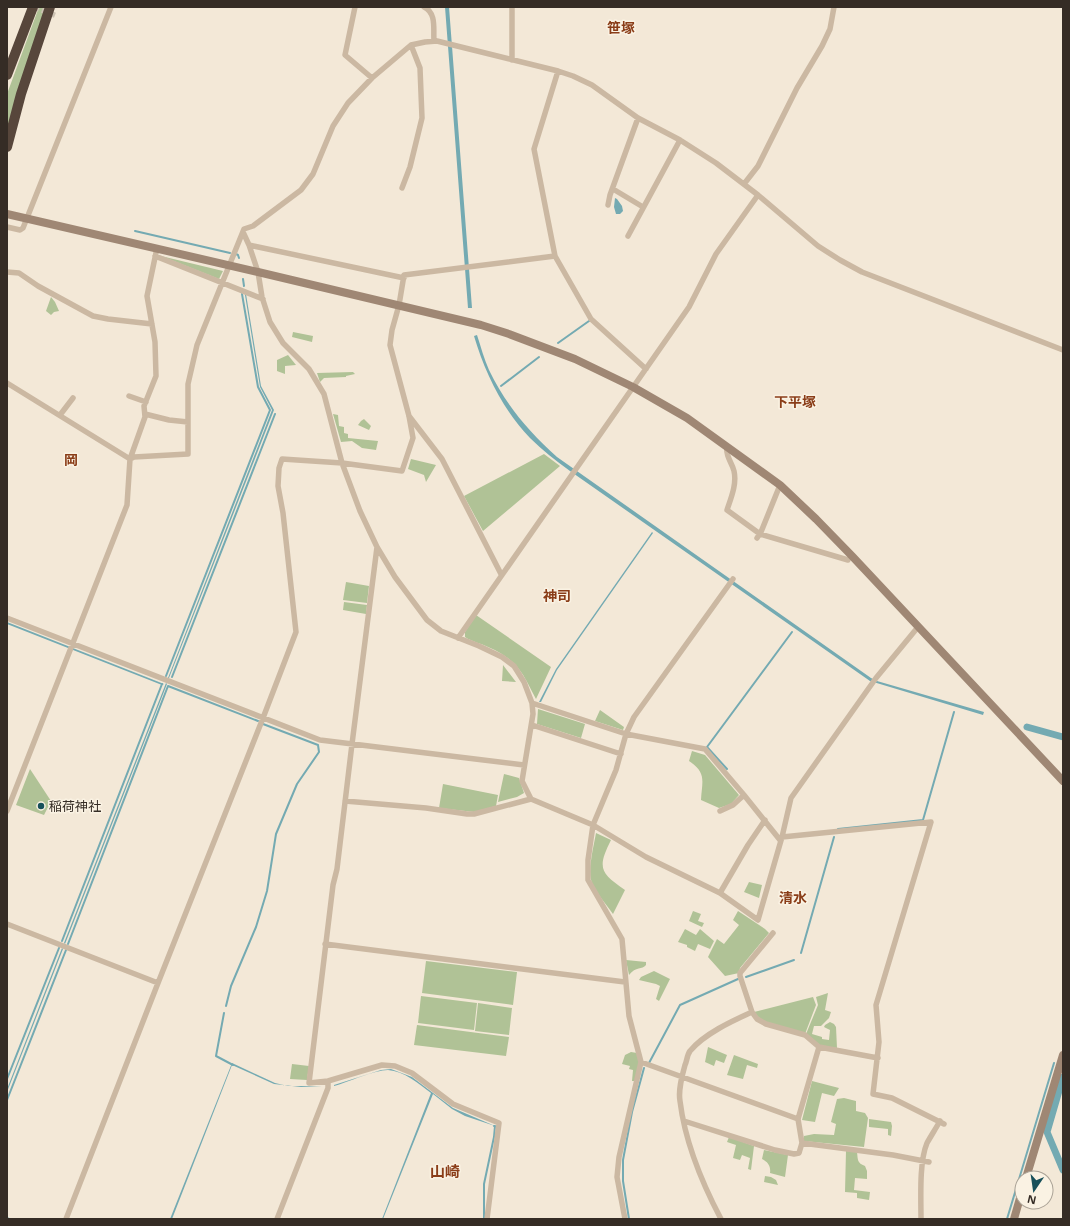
<svg xmlns="http://www.w3.org/2000/svg" width="1070" height="1226" font-family="'Noto Sans','Noto Sans JP',sans-serif">
  <style>
    .green { fill: #b0c296 }
    .water { fill: #74aab2 }
    .lines { fill: none; stroke-linecap: round; stroke-linejoin: round }
    .stream { stroke: #74aab2; stroke-width: 2 }
    .canal { stroke: #74aab2; stroke-width: 7 }
    .street-tunnel { stroke: #cdc2b3; stroke-width: 5.5; stroke-dasharray: 5.5 3; stroke-linecap: butt }
    .street { stroke: #cbb8a2; stroke-width: 5.5 }
    .secondary { stroke: #9f8774; stroke-width: 8 }
    .highway { stroke: #57463b; stroke-width: 10 }
    .poi-dot { fill: #18505a; stroke: #faf2e3; stroke-width: 1.5 }
    .labels { text-anchor: middle; dominant-baseline: central; stroke-width: 3; stroke-linejoin: round; paint-order: stroke }
    .poi-label { font-size: 13px; fill: #352c25; stroke: #faf2e3; text-anchor: start }
    .neighbourhood-label { font-size: 14px; font-weight: bold; fill: #8a3d18; stroke: #faf2e3 }
    .quarter-label { font-size: 15px; font-weight: bold; fill: #8a3d18; stroke: #faf2e3 }
  </style>
  <rect width="100%" height="100%" fill="#f3e8d7"/>
  <path class="green" d="M39 7H47L7 141V94Z
    M161 256 223 271 219 279Z
    M51 297 55 302 59 311 54 312 51 315 46 311Z
    M293 332 313 336 312 342 292 337Z
    M288 355 296 365 285 366V374L277 371V360Z
    M353 372 355 374 346 376V377L324 378 320 382 317 373Z
    M333 414 338 415 339 426 344 427V433L348 434V438L378 441 376 450 362 448 352 441 341 442Z
    M364 419 371 426 369 430 358 425 361 421Z
    M544 454 560 466 483 531 464 496Z
    M411 459 436 465 426 482 424 475 408 469Z
    M346 582 369 586 367 603 343 600Z
    M344 602 367 605 366 614 343 610Z
    M476 615 551 667 536 699C522 672 518 660 488 647 481 643 472 642 465 637V632Z
    M503 665 516 682 502 681Z
    M538 709 585 724 581 738 537 724Z
    M600 710 624 727 623 730 595 721Z
    M692 751 705 755 739 795 731 804 719 808 701 800C702 781 707 773 689 761Z
    M30 769 51 801 44 815 16 805Z
    M504 774 519 778 524 793 517 797 498 802Z
    M443 784 498 795 496 806 474 812 439 808Z
    M596 833 611 840C597 868 600 873 625 890L613 914C606 904 597 894 592 883 587 871 594 845 596 833Z
    M749 882 762 885 759 898 744 892Z
    M693 911 701 914 698 921 704 923 702 927 689 921Z
    M738 911 765 929 769 933 740 968 739 973 725 976 708 957 717 939 724 944 739 925 733 920Z
    M685 929 696 935 700 929 714 941 710 949 698 944 695 951 687 947V945L678 942Z
    M626 960 646 962V965C642 970 636 966 629 975Z
    M426 961 517 972 513 1005 422 993Z
    M654 971 670 979 659 1001 656 999 660 986 656 984 639 980 641 977Z
    M828 993 825 1010 831 1012 829 1018 821 1026H814L812 1034 822 1037V1039L829 1040 830 1030 824 1027 825 1025 830 1022 834 1024 836 1027 837 1048 820 1046 806 1034 818 1005 816 997Z
    M421 996 477 1003 474 1030 418 1023Z
    M813 997 816 1005 805 1034C788 1029 764 1027 754 1012Z
    M478 1003 512 1008 509 1035 475 1031Z
    M417 1025 509 1037 506 1056 414 1045Z
    M708 1047 727 1055 724 1063 716 1060 714 1066 705 1062Z
    M631 1052 637 1053 640 1062 635 1081H632L633 1070 629 1069 630 1066 622 1064 625 1055Z
    M734 1055 758 1064 757 1068 747 1065 743 1079 727 1075Z
    M292 1064 309 1066 307 1080 290 1079Z
    M812 1081 839 1088 834 1096 822 1093 815 1122 802 1120Z
    M844 1098 856 1101V1111L865 1113 868 1118 864 1147 804 1141V1136L814 1134 834 1135 836 1124 831 1122 837 1099Z
    M869 1119 891 1122 892 1126 891 1136 888 1135V1129L869 1127Z
    M729 1137 754 1146 751 1170 748 1169 750 1158 742 1155 740 1160 733 1158 736 1145 727 1142Z
    M764 1150 788 1155 785 1177 770 1173C771 1166 768 1162 762 1159Z
    M846 1151 857 1152C858 1160 857 1163 865 1166L867 1171V1179L855 1178 854 1190 870 1192 869 1200 857 1198V1193L845 1192Z
    M765 1176 771 1177 776 1180 778 1185 764 1182Z"/>
  <path class="water" d="M445 7H449L472 308H468Z
    M615 198 617 199 622 206 623 211 620 214H616L614 207Z
    M246 294 261 386 274 410 169 678H168L272 410 260 387 245 295Z
    M477 335C481 347 484 359 489 370 506 405 528 431 557 457L871 678 877 681 984 712 983 715 870 681 570 471C556 461 542 450 530 438 503 410 485 373 474 336Z
    M652 532 653 533 557 670 541 702H539L556 669Z
    M7 622 164 684 162 685 7 624Z
    M166 683 167 684 65 944 64 943Z
    M62 948 63 949 7 1092V1089Z
    M232 1063 275 1083 288 1086H322L301 1087 274 1084 232 1065 172 1219H170Z
    M391 1069 412 1077 453 1108 495 1126 465 1116 452 1109 433 1094 383 1219H382L431 1093C419 1084 404 1071 388 1070 374 1070 349 1082 334 1086V1085L381 1070Z"/>
  <g class="lines">
    <path class="stream" d="M135 231 230 253
      M236 254 238 255 239 258
      M243 279 244 286
      M558 343 589 321
      M501 386 539 357
      M166 676 270 410 258 387 242 294
      M172 677 275 414
      M727 769 707 747 792 632
      M838 829 923 820 954 712
      M62 941 162 684
      M68 944 168 686 258 721
      M801 953 834 837
      M746 977 794 960
      M226 1006 231 986 256 927 267 891 276 834 297 784 319 752 318 745 263 724
      M224 1013 216 1056 233 1065
      M649 1063 680 1005 738 979
      M7 1079 59 948
      M7 1100 66 950
      M7 1218 9 1219
      M484 1219V1184L494 1137 495 1126H494
      M629 1219 623 1181V1160L632 1112 644 1068
      M1007 1219 1054 1063"/>
    <path class="canal" d="M1027 727 1063 737
      M1063 1077 1047 1132 1063 1170"/>
    <path class="street-tunnel" d="M34 7 57 16"/>
    <path class="street" d="M355 7 345 55 372 78
      M424 7C437 13 433 30 434 41
      M512 7V60
      M558 71 534 149 555 256 591 319 646 369
      M744 184 758 166 797 88 822 46 830 29 834 7
      M402 188 410 167 422 118 420 68 411 45
      M613 189 643 207
      M608 205 610 195 638 118
      M7 227 20 230 23 228 111 7
      M243 232 249 245 258 272 262 297 270 322 283 343 309 369 324 394 342 463 360 511 377 547 395 577 427 620 441 631 479 646 502 657 514 666 524 682 532 703 533 714 522 781 531 799 593 825 646 857 720 893 758 920 782 837 791 798 876 678 918 627
      M628 236 680 140
      M249 245 404 278
      M155 256 263 299
      M7 272 19 273 38 286 93 316 108 319 152 324
      M7 383 130 459
      M129 396 146 402
      M145 414 169 420 188 422
      M60 415 73 398
      M409 416 442 459 501 574
      M727 447C725 456 732 462 734 471 737 484 731 498 727 510L760 534 848 560
      M130 459 134 457 188 454V384L197 345 244 229 253 226 301 190 313 174 333 126 348 103 372 78 411 45 425 42 437 41 453 45 558 71 573 76 592 85 638 118 680 140 716 163 758 195 818 246 840 260 862 272 1063 350
      M757 538 761 532 780 485
      M377 547 352 744 337 869 333 885 309 1083 328 1081 382 1065 395 1066 412 1073 453 1104 499 1123 487 1219
      M7 618 320 740 524 765
      M458 638 689 307 716 254 758 195
      M532 703 626 734 705 749 744 795 780 840
      M532 725 621 754
      M345 801 426 808 467 814H474L531 799
      M7 811 127 505 130 459 145 417 144 406 156 376 155 342 147 296 157 248
      M720 811 733 805 744 795
      M782 837 931 822 876 1005 879 1042 873 1094 892 1098 944 1124
      M720 893 748 845 765 820
      M7 924 158 983
      M773 933 740 973V976L752 1012 757 1019 766 1024 805 1035 819 1047 878 1058
      M325 944 625 982
      M641 1062 798 1119
      M684 1121 775 1150 794 1154 799 1153 802 1143 798 1119 819 1047
      M802 1143 893 1155 929 1162
      M66 1219 158 983 263 718 296 632 283 513 278 486 279 468 282 459 342 463 402 471 413 438 409 416 390 345 392 330 399 305 404 275 555 256
      M277 1219 328 1088V1081
      M625 1219 617 1177 619 1157 641 1062 629 1016 622 939 588 880V860L593 825 616 770 626 734 634 717 733 579
      M721 1219C702 1183 685 1142 680 1101 678 1090 682 1076 685 1065 687 1061 687 1055 690 1051 704 1034 732 1021 752 1012
      M921 1219C921 1198 919 1162 927 1143 931 1136 936 1128 940 1121"/>
    <path class="secondary" d="M7 214 258 272 481 325 509 334 575 359 633 387 687 418 780 485 816 519 852 556 1063 781
      M1026 1178 1063 1055
      M1014 1219 1022 1191"/>
    <path class="highway" d="M7 75 33 7
      M7 147 21 94 50 7"/>
  </g>
  <circle class="poi-dot" cx="41" cy="806" r="4"/>
  <g class="labels">
    <g class="poi-label">
      <text x="49" y="806">稲荷神社</text>
    </g>
    <g class="neighbourhood-label">
      <text x="621" y="27">笹塚</text>
      <text x="795" y="401">下平塚</text>
      <text x="71" y="459">岡</text>
      <text x="557" y="595">神司</text>
      <text x="793" y="897">清水</text>
    </g>
    <g class="quarter-label">
      <text x="445" y="1171">山崎</text>
    </g>
  </g>
  <rect width="1070" height="1226" fill="none" stroke="#352c25" stroke-width="16"/>
  <g transform="translate(1034 1190) rotate(193)"><circle r="19" fill="#faf2e3" stroke="#aba397"/>
  <path d="M0-3L7 15L0 10L-7 15Z" fill="#18505a"/>
  <text y="-6" font-size="11" font-weight="bold" text-anchor="middle" fill="#352c25">N</text>
  </g>
</svg>
